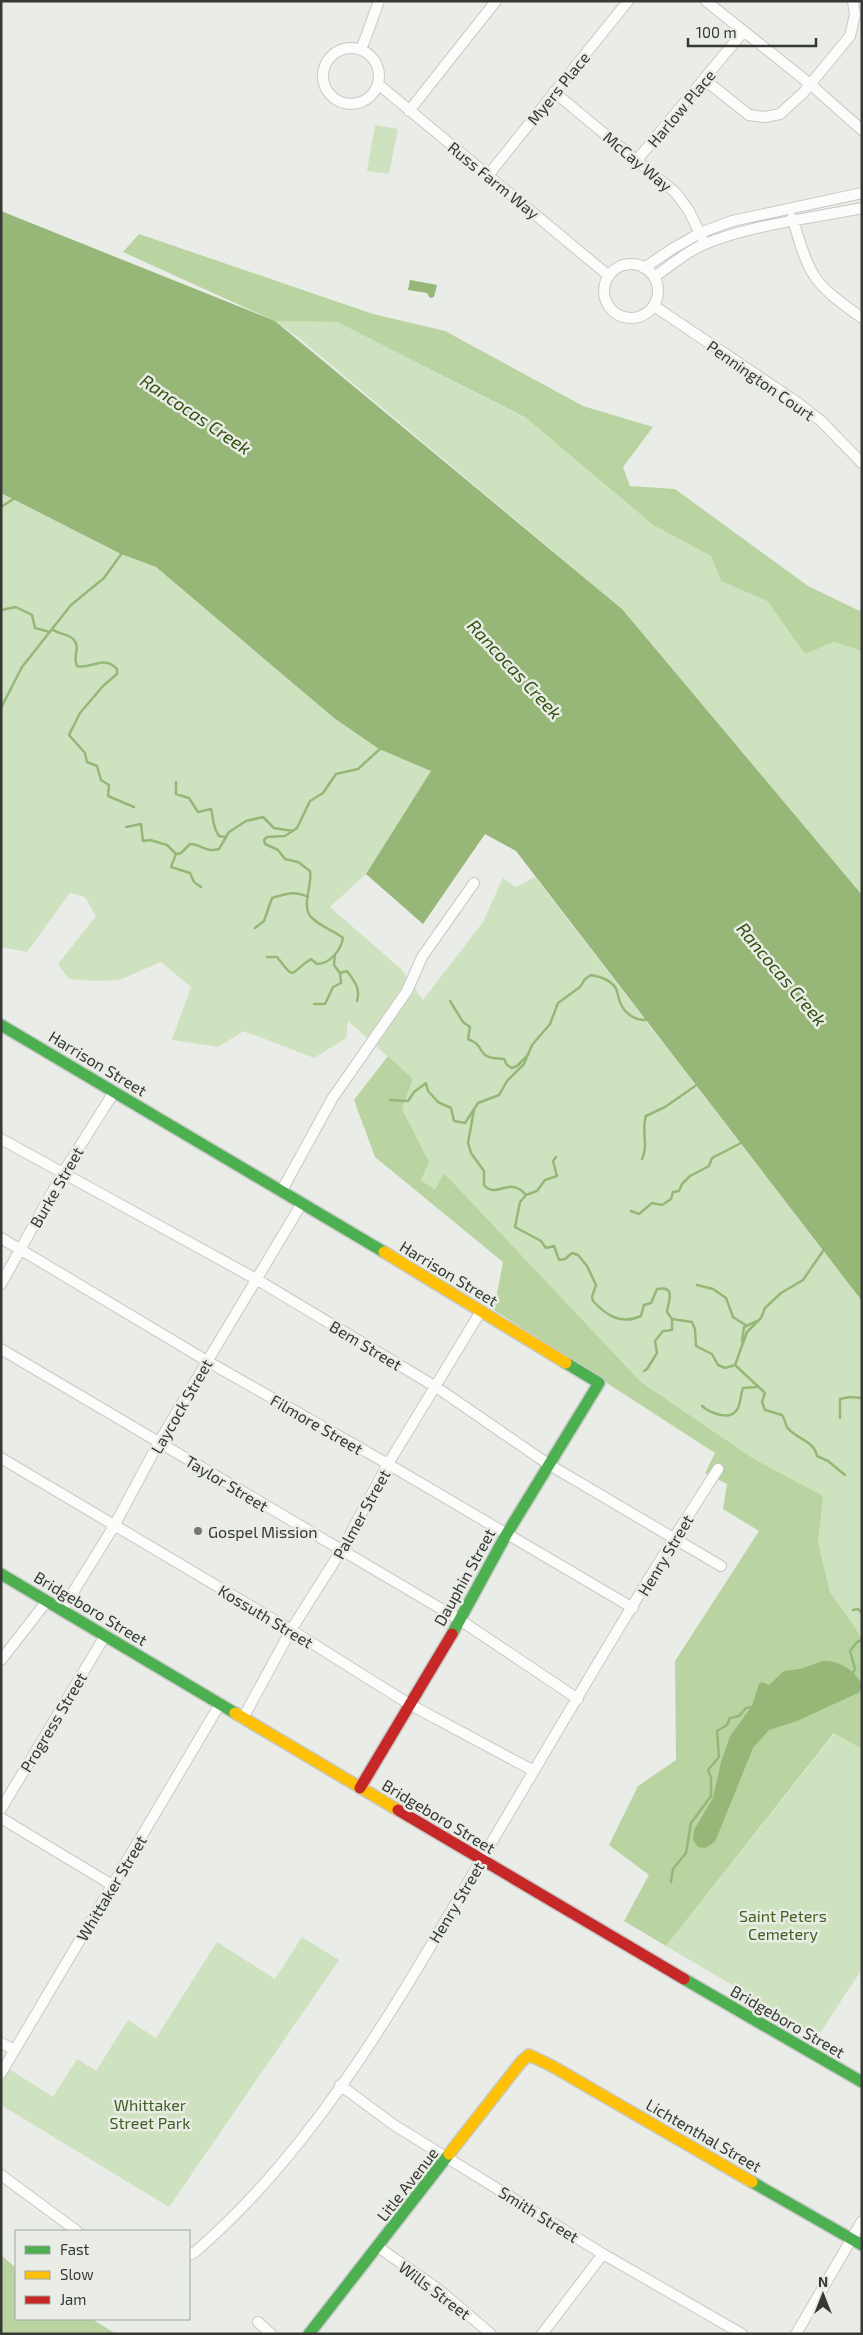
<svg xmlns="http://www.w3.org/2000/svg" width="863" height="2335" font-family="'Exo 2',sans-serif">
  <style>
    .green { fill: #cfe2bf }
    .forest { fill: #b9d4a1 }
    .water { fill: #96b778 }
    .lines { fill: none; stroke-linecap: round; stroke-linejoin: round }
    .stream { stroke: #96b778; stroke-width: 2.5 }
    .street-casing { stroke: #c7c9c6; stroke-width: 12 }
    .fast-casing { stroke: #c7c9c6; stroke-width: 14 }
    .slow-casing { stroke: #c7c9c6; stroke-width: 14 }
    .jam-casing { stroke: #c7c9c6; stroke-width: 14 }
    .street { stroke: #fcfcfb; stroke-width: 10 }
    .fast { stroke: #4caf50; stroke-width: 11 }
    .slow { stroke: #ffc107; stroke-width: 11 }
    .jam { stroke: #c62828; stroke-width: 11 }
    .poi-dot { fill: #757773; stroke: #e9ede6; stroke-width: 2 }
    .labels { text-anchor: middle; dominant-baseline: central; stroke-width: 5; stroke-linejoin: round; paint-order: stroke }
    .street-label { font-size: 16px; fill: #363835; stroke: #e9ede6 }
    .poi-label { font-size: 16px; fill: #363835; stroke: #e9ede6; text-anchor: start }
    .park-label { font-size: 16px; fill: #416023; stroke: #e9ede6 }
    .water-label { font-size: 18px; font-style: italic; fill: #314e0e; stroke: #e9ede6 }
  </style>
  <rect width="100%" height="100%" fill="#e9ece7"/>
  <path class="green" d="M375 125 398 129 389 174 367 171Z
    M275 321 337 322 527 419 653 525 711 556 721 581 767 601 805 653 834 642 862 651V895L622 609 299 338Z
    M1 493 121 554 156 567 334 718 379 749 432 771 366 874 330 907 401 969 423 1000 483 922 503 878 516 887 535 877 862 1301V1638L830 1592 818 1542 822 1496 754 1459 641 1382 444 1173 435 1190 421 1180 428 1161 402 1109 413 1079 348 1021 346 1038 314 1058 244 1031 218 1047 172 1040 191 987 161 962 119 980 96 981 69 979 58 964 96 916 85 897 70 893 27 952 1 947Z
    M835 1733 862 1749V1969L818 2036 666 1946Z
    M302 1937 339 1960 169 2207 1 2105V2082L9 2069 53 2097 77 2059 96 2071 128 2020 156 2038 217 1942 275 1979Z"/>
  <path class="forest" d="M139 234 373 314 445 331 583 406 653 427 623 467 630 486 675 489 808 586 862 612V651L834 642 805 654 767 601 721 581 711 556 653 525 526 418 337 322 275 321 123 252Z
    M388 1056 413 1079 402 1109 429 1162 421 1180 435 1190 444 1173 641 1382 754 1459 823 1496 818 1542 830 1592 862 1638V1749L834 1733 666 1946 624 1921 649 1875 609 1845 638 1786 676 1760 675 1661 759 1531 723 1509 727 1484 705 1473 715 1453 494 1310 503 1262 375 1157 354 1100Z
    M1 2255 16 2268V2319H92L116 2334H1Z"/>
  <path class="water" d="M1 211 275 321 622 609 862 895V1301L516 851 485 834 423 924 366 874 431 771 379 749 334 718 156 567 121 554 1 493Z
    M410 280 437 285 434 297 430 298 427 293 408 290Z
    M823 1661C839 1660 856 1671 862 1685L860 1692 797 1721 769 1730 753 1748 715 1842 705 1848 698 1847 693 1840 694 1830 713 1798 721 1762 730 1736 752 1706 759 1684 762 1682 769 1685 784 1671 800 1669Z"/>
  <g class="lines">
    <path class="stream" d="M1 507 15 498
      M1 610 16 607 32 615 35 628 50 632
      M52 629C59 635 68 633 74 640 81 648 72 656 77 666 91 670 103 654 117 669V674L103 686 80 713 69 735 85 753 87 762 97 766 101 780 109 785 108 796 134 807
      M1 708 22 667 71 605 104 578 122 553
      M176 782V794L189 798 198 812 211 809C214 820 212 826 219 836L226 837
      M126 827 141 824 143 841 150 840 167 845 176 854 171 867 190 873 194 882 201 887
      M176 854 181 853 190 844C201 844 206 853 219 849L229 832 246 821 263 817 274 828 293 831
      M255 928 264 921 272 898C286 894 294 890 308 897
      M267 957H277C296 982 289 973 311 959L317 964C330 964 341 950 343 938 333 930 321 927 312 918 300 907 313 884 310 871L298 862 285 859 278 850 265 844 264 840 267 837 285 836 297 828 310 801 323 793 336 774 358 769 381 748
      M340 973 347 971C353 980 361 987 357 1001
      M450 1001 463 1022 470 1027 468 1039C489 1047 472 1058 504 1059L507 1065 512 1068 517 1066 528 1055
      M314 1004H325L333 987 341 983 340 973 334 965 335 954
      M390 1100 408 1101 414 1092 426 1083 428 1091 438 1102 451 1108 454 1121 465 1123 478 1103 499 1095 507 1081 524 1064 532 1045 550 1024 558 1003 580 987 585 979 591 975C599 976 610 980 615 987 618 991 618 998 620 1002 623 1012 637 1023 648 1019
      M474 1110 468 1143 471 1153 484 1171V1185C497 1200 509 1175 526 1195
      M556 1157 553 1161 557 1176 545 1180 537 1191 526 1195 520 1202 515 1227 541 1241 546 1248 554 1246 559 1260 565 1259 572 1253 578 1255 587 1266 596 1285 592 1297 593 1301C607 1316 621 1325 641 1316L644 1305 651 1303 657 1289C677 1285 668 1302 667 1312L672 1319V1330L663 1331 655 1341 657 1353 647 1369 644 1371
      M642 1159C649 1145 641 1131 646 1116L665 1107 698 1084
      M631 1211 639 1214 652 1203 662 1205 671 1199 673 1192 679 1191 682 1184 690 1176 709 1166 712 1158 743 1142
      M697 1285 713 1289 726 1298 733 1317 747 1326
      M672 1319 692 1322 695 1329 696 1346 712 1354 718 1365 725 1368 735 1365
      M742 1342 744 1327 757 1321
      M735 1365 747 1332 761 1318 765 1308 781 1293 803 1280 825 1248
      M735 1365 765 1393 762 1402 765 1410 782 1415C785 1419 785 1423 787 1427 795 1439 814 1440 817 1456L828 1461 845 1475
      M702 1406C709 1412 728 1421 736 1411 741 1406 740 1396 743 1388L757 1387
      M840 1418V1399L850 1397 862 1398
      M853 1610 858 1609 862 1613
      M853 1673 855 1669 850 1651 857 1642 862 1640
      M671 1882 673 1869 686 1853 691 1823 711 1796V1777L708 1770 719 1757 717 1731 727 1725 730 1718 739 1716 746 1708 753 1707"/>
    <g class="street-casing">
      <path id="street" d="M706 1 810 84 862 130
        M323 76a28 28 0 1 1 56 0a28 28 0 1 1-56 0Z
        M361 50 379 1
        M705 80 749 115 765 117 780 114 803 93 850 36 855 15 853 1
        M378 84 609 276
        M554 92 676 193 689 211 702 238
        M409 111 496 1
        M637 160 743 32
        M489 174 628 1
        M792 218C799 237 803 259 815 277 826 293 846 306 862 318
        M604 291a27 27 0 1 1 54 0a27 27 0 1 1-54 0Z
        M644 268 672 249 700 233 732 221 862 193
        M654 277C671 266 686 251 705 244 750 225 813 218 862 208
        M654 306 798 403 821 421 862 463
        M1 1139 256 1279 436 1387 548 1464 721 1566
        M282 1190 332 1099 407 991 422 957 474 883
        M1 1238 207 1361 388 1464 633 1608
        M1 1284 63 1173 114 1092
        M1 1349 460 1620 578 1699
        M1 1458 291 1630 409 1704 534 1771
        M62 1610 114 1526 159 1442 302 1203
        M1 1660 47 1601
        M243 1718 291 1630 341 1551 388 1464 481 1311
        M1 1809 105 1636
        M1 1818 112 1885
        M1 2043 15 2050
        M1 2073 220 1704
        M340 2085 394 2125 603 2254 742 2334
        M1 2175 77 2231
        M378 2247 438 2289 491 2334
        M189 2255 195 2252C315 2149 398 2002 477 1867 556 1734 634 1599 718 1469
        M258 2322 271 2334
        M542 2334 603 2254
        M796 2334 862 2221"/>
    </g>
    <g class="fast-casing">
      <path id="fast" d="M1 1025 384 1252
        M1 1574 235 1713
        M452 1634 506 1535 599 1383 566 1363
        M684 1979 862 2082
        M752 2182 862 2245
        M309 2334 449 2154"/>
    </g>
    <g class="slow-casing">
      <path id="slow" d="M384 1252 566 1363
        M235 1713 398 1810
        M449 2154 521 2062 529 2055 552 2066 752 2182"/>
    </g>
    <g class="jam-casing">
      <path id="jam" d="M360 1788 452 1634
        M398 1810 684 1979"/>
    </g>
    <use href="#street" class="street"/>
    <use href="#fast" class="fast"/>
    <use href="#slow" class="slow"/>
    <use href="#jam" class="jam"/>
  </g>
  <circle class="poi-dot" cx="198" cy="1531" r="5"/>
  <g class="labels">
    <g class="street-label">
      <text transform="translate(558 88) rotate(-51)">Myers Place</text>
      <text transform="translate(681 108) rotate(-50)">Harlow Place</text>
      <text transform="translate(638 161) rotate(40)">McCay Way</text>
      <text transform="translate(494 180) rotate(39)">Russ Farm Way</text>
      <text transform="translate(761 380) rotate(35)">Pennington Court</text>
      <text transform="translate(98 1063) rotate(31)">Harrison Street</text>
      <text transform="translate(56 1187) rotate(-60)">Burke Street</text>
      <text transform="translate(449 1273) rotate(31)">Harrison Street</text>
      <text transform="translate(366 1345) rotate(31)">Bem Street</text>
      <text transform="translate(181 1406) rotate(-60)">Laycock Street</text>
      <text transform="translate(317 1424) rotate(30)">Filmore Street</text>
      <text transform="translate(227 1483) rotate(31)">Taylor Street</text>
      <text transform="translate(361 1514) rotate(-61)">Palmer Street</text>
      <text transform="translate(665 1555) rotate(-59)">Henry Street</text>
      <text transform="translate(464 1577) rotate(-61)">Dauphin Street</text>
      <text transform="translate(91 1608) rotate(31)">Bridgeboro Street</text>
      <text transform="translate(266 1616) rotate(31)">Kossuth Street</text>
      <text transform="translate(53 1722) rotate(-59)">Progress Street</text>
      <text transform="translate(439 1816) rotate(31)">Bridgeboro Street</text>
      <text transform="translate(111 1888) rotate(-59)">Whittaker Street</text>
      <text transform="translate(456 1902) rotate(-59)">Henry Street</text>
      <text transform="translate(788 2021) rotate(30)">Bridgeboro Street</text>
      <text transform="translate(704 2135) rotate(30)">Lichtenthal Street</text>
      <text transform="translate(407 2184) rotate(-52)">Litle Avenue</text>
      <text transform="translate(539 2214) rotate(32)">Smith Street</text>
      <text transform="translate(435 2290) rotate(37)">Wills Street</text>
    </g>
    <g class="poi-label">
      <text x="208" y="1531">Gospel Mission</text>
    </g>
    <g class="park-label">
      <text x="783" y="1915">Saint Peters<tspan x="783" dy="18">Cemetery</tspan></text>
      <text x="150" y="2104">Whittaker<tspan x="150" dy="18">Street Park</tspan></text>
    </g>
    <g class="water-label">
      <text transform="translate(196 414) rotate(34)">Rancocas Creek</text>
      <text transform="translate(515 669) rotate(47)">Rancocas Creek</text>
      <text transform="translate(782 974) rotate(50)">Rancocas Creek</text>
    </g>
  </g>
  <rect width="863" height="2335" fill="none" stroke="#363835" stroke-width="5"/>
  <rect x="15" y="2230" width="175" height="90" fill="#e9ede6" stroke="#a1a59f"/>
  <rect x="25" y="2246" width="25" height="8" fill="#4caf50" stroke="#a1a59f"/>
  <text x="60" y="2255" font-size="15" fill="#363835">Fast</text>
  <rect x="25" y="2271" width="25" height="8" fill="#ffc107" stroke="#a1a59f"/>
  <text x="60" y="2280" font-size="15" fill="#363835">Slow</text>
  <rect x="25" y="2296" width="25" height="8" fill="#c62828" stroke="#a1a59f"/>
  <text x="60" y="2305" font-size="15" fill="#363835">Jam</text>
  <g transform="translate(823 2295)" stroke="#e9ede6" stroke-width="4" paint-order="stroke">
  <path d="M0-4L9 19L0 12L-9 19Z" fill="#363835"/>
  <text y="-8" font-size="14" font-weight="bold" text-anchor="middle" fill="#363835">N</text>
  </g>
  <path d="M688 38v8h128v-8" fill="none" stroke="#363835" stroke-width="2.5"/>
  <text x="696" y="38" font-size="15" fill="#363835" stroke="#e9ede6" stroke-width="4" paint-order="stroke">100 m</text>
</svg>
